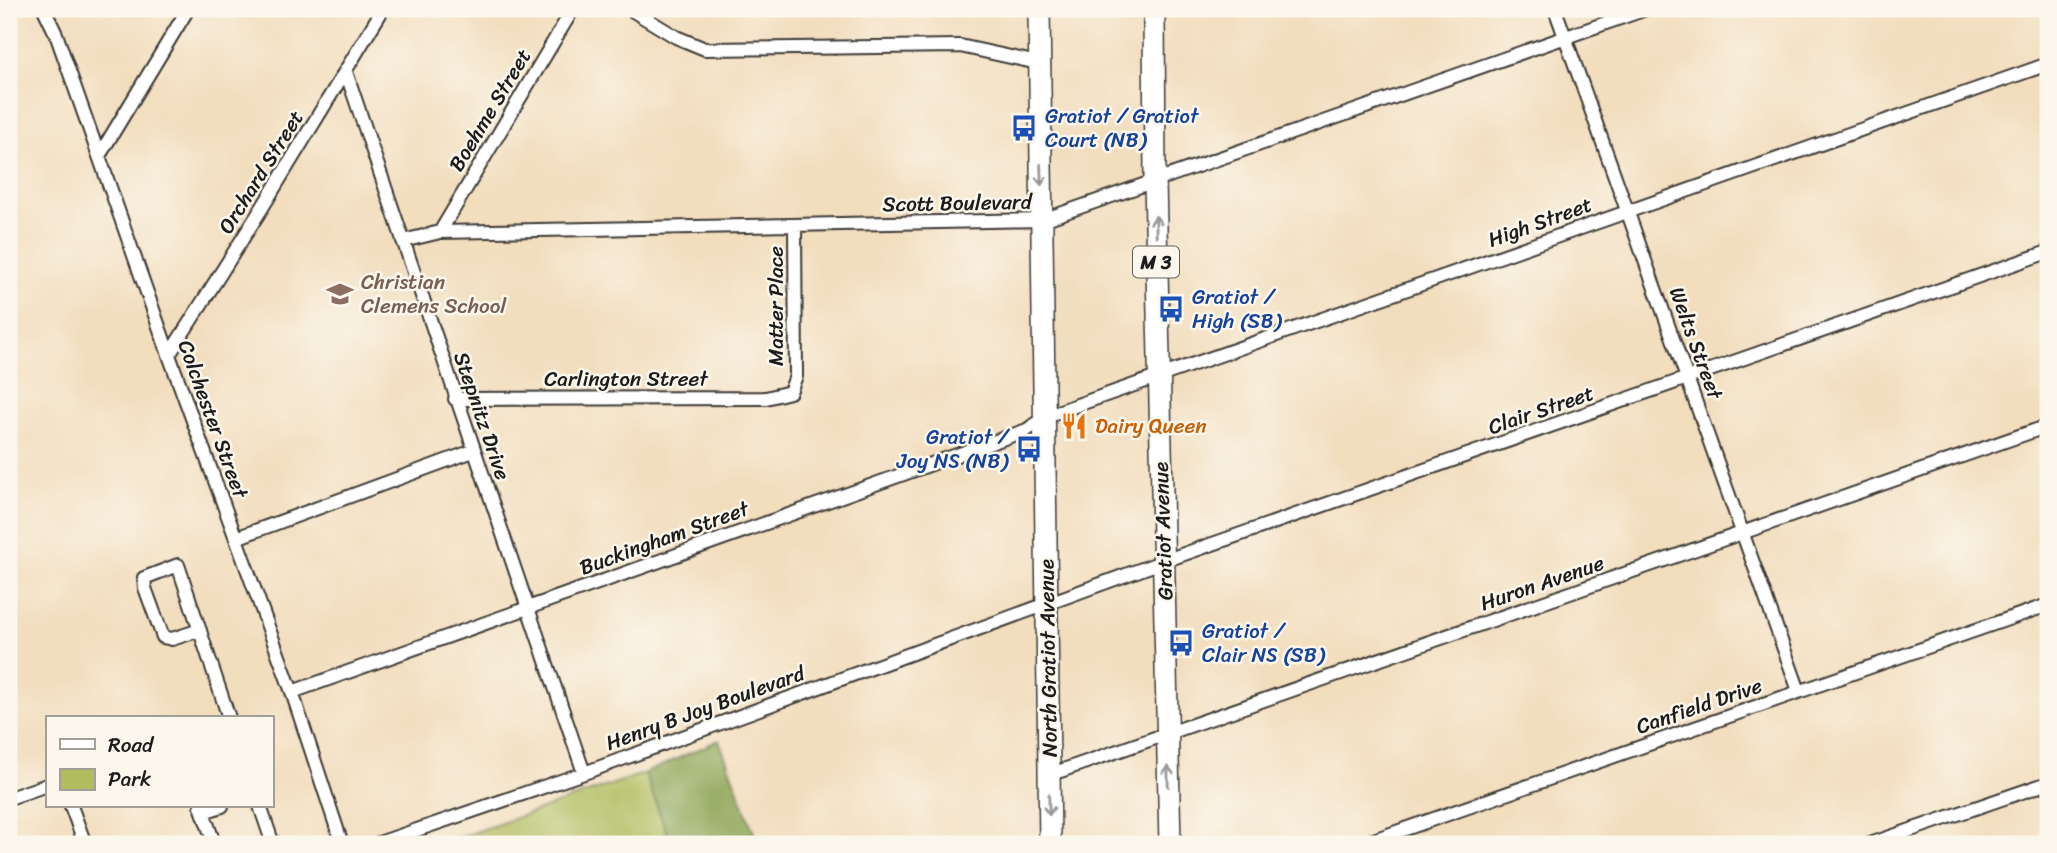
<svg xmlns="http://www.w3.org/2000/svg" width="2057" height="853" font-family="Sriracha,sans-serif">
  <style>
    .green { fill: #b0bc5e; stroke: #666c3d; stroke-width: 2 }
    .forest { fill: #8ca455; stroke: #546038; stroke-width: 2 }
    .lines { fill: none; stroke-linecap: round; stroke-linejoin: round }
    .minor-casing { stroke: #3c3934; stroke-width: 16 }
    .primary-casing { stroke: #3c3934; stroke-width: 24 }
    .minor { stroke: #fff; stroke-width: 12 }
    .primary { stroke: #fff; stroke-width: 21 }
    .oneway { stroke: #999 }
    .labels { text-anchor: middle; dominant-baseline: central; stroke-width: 5; stroke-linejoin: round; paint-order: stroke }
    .shield { fill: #fbf7ec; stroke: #5f5e5a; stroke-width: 2 }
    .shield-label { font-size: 19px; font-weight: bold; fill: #1c1c1c }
    .street-label { font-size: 21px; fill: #1c1c1c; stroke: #fbf7ec }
    .transit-label { font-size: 21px; fill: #164399; stroke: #fbf7ec; text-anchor: start }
    .education-label { font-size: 21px; fill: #785e54; stroke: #fbf7ec; text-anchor: start }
    .food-label { font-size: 21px; fill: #c56008; stroke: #fbf7ec; text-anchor: start }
  </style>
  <rect width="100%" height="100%" fill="#fbf7ec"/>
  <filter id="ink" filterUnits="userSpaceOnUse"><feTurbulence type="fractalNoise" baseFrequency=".0143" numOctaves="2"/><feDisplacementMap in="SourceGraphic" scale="14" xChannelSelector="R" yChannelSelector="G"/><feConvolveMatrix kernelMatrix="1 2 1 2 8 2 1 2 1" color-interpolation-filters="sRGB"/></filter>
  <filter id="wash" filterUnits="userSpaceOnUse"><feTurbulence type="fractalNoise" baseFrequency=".00686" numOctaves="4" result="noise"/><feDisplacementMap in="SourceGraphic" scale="28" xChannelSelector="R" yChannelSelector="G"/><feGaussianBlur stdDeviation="1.57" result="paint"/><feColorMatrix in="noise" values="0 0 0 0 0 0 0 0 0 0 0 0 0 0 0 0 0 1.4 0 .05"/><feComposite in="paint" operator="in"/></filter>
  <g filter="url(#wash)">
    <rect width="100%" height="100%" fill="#f2ddbd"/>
    <path class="green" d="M645 773 671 844H441Z"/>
    <path class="forest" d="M719 740 758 844H671L645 773Z"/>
  </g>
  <g filter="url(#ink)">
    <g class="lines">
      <g class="minor-casing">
        <path id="minor" d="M44 9 56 34 169 355 292 692 342 844
          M630 9 676 37 705 49 960 46 1038 63
          M1555 9 1799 691
          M346 72 584 773
          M99 156 188 9
          M440 232 573 9
          M403 241 440 232 1043 220 1646 9
          M169 355 262 208 383 9
          M455 399 766 398 790 392 796 376 795 225
          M236 538 473 451
          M200 630 172 639 163 637 145 588 144 578 178 565 229 718
          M292 692 1027 430 1046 416 2048 64
          M1049 775 2048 426
          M9 798 47 785
          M71 806 85 844
          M201 806 214 843 210 844
          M260 806 273 844
          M203 812 222 806
          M9 840 10 844
          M376 844 584 773 1164 561 2048 252
          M1362 844 2048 605
          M1870 844 2048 783"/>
      </g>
      <g class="primary-casing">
        <path id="primary" d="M1039 9 1050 844
          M1154 9 1155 181 1170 844"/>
      </g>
      <use href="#minor" class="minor"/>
      <use href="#primary" class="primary"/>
    </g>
    <defs><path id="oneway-shaft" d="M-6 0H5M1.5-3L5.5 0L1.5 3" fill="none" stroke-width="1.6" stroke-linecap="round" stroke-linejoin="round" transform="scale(1.75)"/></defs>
    <g class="oneway">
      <use href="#oneway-shaft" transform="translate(1041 175) rotate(88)"/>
      <use href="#oneway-shaft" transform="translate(1156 226) rotate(-91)"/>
      <use href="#oneway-shaft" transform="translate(1168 776) rotate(-91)"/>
      <use href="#oneway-shaft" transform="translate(1049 805) rotate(89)"/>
    </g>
  </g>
  <defs>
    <g id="bus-bare" transform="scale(2.1)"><path d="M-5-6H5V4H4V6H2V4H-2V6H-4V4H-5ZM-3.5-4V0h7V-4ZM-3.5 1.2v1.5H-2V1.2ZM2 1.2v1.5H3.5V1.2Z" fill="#1a4fb4" stroke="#fbf7ec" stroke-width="2.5" paint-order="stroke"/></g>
    <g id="school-bare" transform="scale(2.1)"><path d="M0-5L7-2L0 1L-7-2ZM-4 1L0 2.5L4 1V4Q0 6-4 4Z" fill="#8d6e63" stroke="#fbf7ec" stroke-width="2.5" paint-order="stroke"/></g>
    <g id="restaurant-bare" transform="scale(2.1)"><path d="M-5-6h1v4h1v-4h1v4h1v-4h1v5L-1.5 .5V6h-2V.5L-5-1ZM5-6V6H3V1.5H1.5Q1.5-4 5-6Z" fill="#e8710a" stroke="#fbf7ec" stroke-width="2.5" paint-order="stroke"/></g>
  </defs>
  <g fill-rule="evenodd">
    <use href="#bus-bare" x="1024" y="128"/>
    <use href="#school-bare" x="340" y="294"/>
    <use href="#bus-bare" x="1171" y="309"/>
    <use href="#restaurant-bare" x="1074" y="426"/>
    <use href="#bus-bare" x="1029" y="449"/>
    <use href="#bus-bare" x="1181" y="643"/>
  </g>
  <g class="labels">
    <rect class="shield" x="1133" y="246.5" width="46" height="31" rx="5"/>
    <g class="shield-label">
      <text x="1156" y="262">M 3</text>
    </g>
    <g class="street-label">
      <text transform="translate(490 110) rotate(-59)">Boehme Street</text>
      <text transform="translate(261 172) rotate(-58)">Orchard Street</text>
      <text transform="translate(957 203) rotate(-1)">Scott Boulevard</text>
      <text transform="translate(1540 222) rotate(-20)">High Street</text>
      <text transform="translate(776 306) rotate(-90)">Matter Place</text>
      <text transform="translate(1696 343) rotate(70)">Welts Street</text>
      <text x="626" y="379">Carlington Street</text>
      <text transform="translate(1541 410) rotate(-19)">Clair Street</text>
      <text transform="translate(482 416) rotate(71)">Stepnitz Drive</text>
      <text transform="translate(213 419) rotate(70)">Colchester Street</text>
      <text transform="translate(1163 531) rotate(-92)">Gratiot Avenue</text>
      <text transform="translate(664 538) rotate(-20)">Buckingham Street</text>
      <text transform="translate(1542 583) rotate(-19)">Huron Avenue</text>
      <text transform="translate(1048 658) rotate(-91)">North Gratiot Avenue</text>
      <text transform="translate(1699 706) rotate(-19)">Canfield Drive</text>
      <text transform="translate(705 708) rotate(-20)">Henry B Joy Boulevard</text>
    </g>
    <g class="transit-label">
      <text x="1045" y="116">Gratiot / Gratiot<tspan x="1045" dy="24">Court (NB)</tspan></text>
      <text x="1192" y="297">Gratiot /<tspan x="1192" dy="24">High (SB)</tspan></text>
      <text x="1008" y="437" text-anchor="end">Gratiot /<tspan x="1008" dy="24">Joy NS (NB)</tspan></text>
      <text x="1202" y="631">Gratiot /<tspan x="1202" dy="24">Clair NS (SB)</tspan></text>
    </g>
    <g class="education-label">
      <text x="361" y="282">Christian<tspan x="361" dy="24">Clemens School</tspan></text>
    </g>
    <g class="food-label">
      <text x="1095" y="426">Dairy Queen</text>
    </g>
  </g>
  <rect width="2057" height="853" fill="none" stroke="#fbf7ec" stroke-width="35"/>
  <rect x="46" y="716" width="228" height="91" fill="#fbf7ec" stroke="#a29f99" stroke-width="2"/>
  <rect x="60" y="739" width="35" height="10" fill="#ffffff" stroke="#a29f99" stroke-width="2"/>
  <text x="108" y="752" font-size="21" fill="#1c1c1c">Road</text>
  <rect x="60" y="769" width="35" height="21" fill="#b0bc5e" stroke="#a29f99" stroke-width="2"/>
  <text x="108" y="786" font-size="21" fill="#1c1c1c">Park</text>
</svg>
